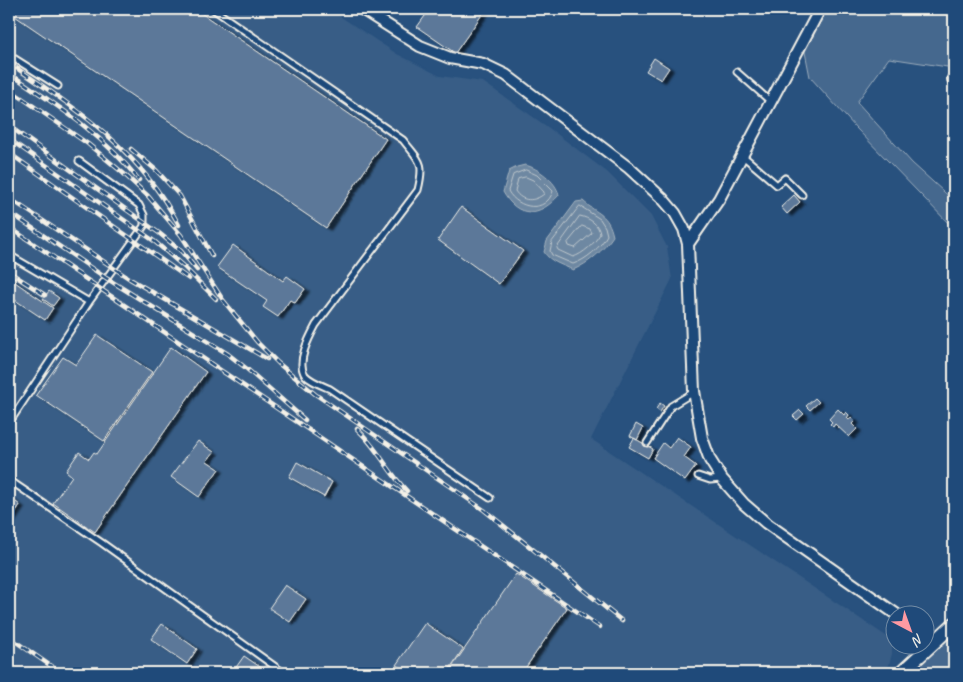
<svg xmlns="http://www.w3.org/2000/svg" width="963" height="682" font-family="Caveat,sans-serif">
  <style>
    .built { fill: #375d86 }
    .green { fill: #45688e; stroke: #9cacbb }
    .water { fill: #6e88a2; stroke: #a4b2be }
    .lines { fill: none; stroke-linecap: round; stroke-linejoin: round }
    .shore { stroke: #bec7cc; stroke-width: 1 }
    .building { fill: #5b7899; stroke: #f4f1e8; filter: url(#shadow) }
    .service-casing { stroke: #f4f1e8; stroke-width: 9 }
    .minor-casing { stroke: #f4f1e8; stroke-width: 14 }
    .tertiary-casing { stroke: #f4f1e8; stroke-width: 16 }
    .service { stroke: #1f4a7a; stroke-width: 5 }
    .minor { stroke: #1f4a7a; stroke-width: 10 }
    .tertiary { stroke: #1f4a7a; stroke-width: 12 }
    .rail-casing { stroke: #f4f1e8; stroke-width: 4.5 }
    .rail { stroke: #1f4a7a; stroke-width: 2.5; stroke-dasharray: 8; stroke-linecap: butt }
  </style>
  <defs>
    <filter id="shadow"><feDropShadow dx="4.5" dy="2.5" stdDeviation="1" flood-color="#0009"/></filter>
  </defs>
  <rect width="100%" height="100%" fill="#28517e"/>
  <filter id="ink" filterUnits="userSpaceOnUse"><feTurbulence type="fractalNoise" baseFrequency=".02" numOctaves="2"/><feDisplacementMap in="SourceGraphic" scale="10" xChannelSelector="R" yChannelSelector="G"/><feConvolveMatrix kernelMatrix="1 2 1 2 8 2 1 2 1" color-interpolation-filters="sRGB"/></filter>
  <g filter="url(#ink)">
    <path class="built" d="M9 9H329L397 54 440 76 483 82 549 128 607 172 651 216 667 247 672 279 591 439 892 640V654L889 665 880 673H9Z"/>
    <path class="green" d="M824 9H954V68L889 58 857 102 912 163 954 201V229L856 128 810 77 804 47Z
      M954 625V673H901Z"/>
    <path class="water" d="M525 165C538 168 556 181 559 195 540 217 518 219 503 192L509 171 517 167Z
      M583 201C598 215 608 213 613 236 603 251 589 263 573 270 563 265 550 262 544 252L547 241 576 202Z"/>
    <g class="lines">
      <path class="shore" d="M526 170 537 175 553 191C546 214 518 209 508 191L513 175Z
        M526 177 533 180 544 192V194C534 202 522 202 515 191L518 179Z
        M580 206 600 219 605 227 607 235C601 247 586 260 573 264L552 255 550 251 552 242Z
        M580 216C589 218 599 224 600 234 595 243 583 254 573 257L558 250 557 248Z
        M582 226 590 229 592 233 575 248 569 246 568 243Z"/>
    </g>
    <path class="building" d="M9 9H195L386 139 326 228 9 12Z
      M430 9H486L455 53 417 27Z
      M654 58 669 68 661 80 646 71Z
      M794 195 800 202 787 214 781 207Z
      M461 207 523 251 499 284 438 240Z
      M233 245 283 281 287 276 305 289 295 303 290 300 278 317 263 307 267 301 217 267Z
      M9 278 53 308 45 320 9 296Z
      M49 291 59 298 53 306 43 299Z
      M97 335 152 372 104 441 36 395 63 357 76 365Z
      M171 347 206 372 95 532 53 503 72 476 66 471 79 452 89 459 94 452 97 454Z
      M815 398 819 402 810 410 806 406Z
      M660 403 664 406 660 412 656 409Z
      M838 409 844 415 846 412 849 415 847 418 849 420 851 417 855 421 852 424 857 429 849 437 835 424 833 427 830 424 832 422 829 419Z
      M800 410 804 414 797 420 793 416Z
      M636 424 643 428 637 440 630 436Z
      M677 437 691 447 684 457 696 466 685 481 653 458 663 443 669 448Z
      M634 438 653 449 648 458 629 447Z
      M198 441 214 452 207 461 219 469 199 497 171 477Z
      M297 462 332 482 324 497 289 477Z
      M9 497 20 505 9 522Z
      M516 574 567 608 522 673H448Z
      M285 585 306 599 290 622 269 608Z
      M425 623 463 649 447 673H408L396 665Z
      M162 624 197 649 187 664 151 639Z
      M244 656 269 673H232Z"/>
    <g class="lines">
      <g class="service-casing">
        <path id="service" d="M213 9 403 140C420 162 425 161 418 190L316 325C309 338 296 362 305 375 310 381 323 386 330 389L490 498
          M9 55 58 86
          M737 72 771 102
          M743 156 777 185 785 178 802 195
          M9 255 89 302
          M11 420 89 302 144 226V215L139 205 79 161
          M647 443 671 406 694 392
          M698 476 710 480 721 479
          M9 480 102 543 284 673"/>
      </g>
      <g class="minor-casing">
        <path id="minor" d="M362 9 420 46 450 58 483 64 506 75 629 168 663 199 675 213 684 229 688 244 694 391 702 438 710 460 722 479 744 504 766 523 896 614
          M953 79 954 80
          M688 244 719 199 820 9"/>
      </g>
      <g class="tertiary-casing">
        <path id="tertiary" d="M901 673 954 624"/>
      </g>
      <use href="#service" class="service"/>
      <use href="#minor" class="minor"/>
      <use href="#tertiary" class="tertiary"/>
      <g class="rail-casing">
        <path id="rail" d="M9 63C78 110 138 148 179 225
          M9 73C56 105 103 134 139 180
          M9 89 88 144 123 173 148 196 181 235 223 300 258 343 278 363 315 394 484 510 622 621
          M9 126 159 233 181 251 197 270
          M9 139 154 241 183 266 216 299
          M131 149 156 170 180 196 212 256
          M9 153 189 279
          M9 198 130 279 267 359
          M9 212 106 278 228 354 247 369 305 420
          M9 227 600 627
          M9 272 45 295
          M357 429C377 447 388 472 407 491
          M9 637 61 673"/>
      </g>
      <use href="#rail" class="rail"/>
    </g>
  </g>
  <rect width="963" height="682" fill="none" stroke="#1f4a7a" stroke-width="30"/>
  <rect x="15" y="15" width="933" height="652" fill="none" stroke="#f4f1e8" stroke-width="2" filter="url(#ink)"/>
  <g transform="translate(910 630) rotate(139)"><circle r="24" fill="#1f4a7a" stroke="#748da6"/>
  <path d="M0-4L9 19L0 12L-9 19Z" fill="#ff9aa2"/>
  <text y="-8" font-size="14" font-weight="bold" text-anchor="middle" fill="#f4f1e8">N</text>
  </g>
</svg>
